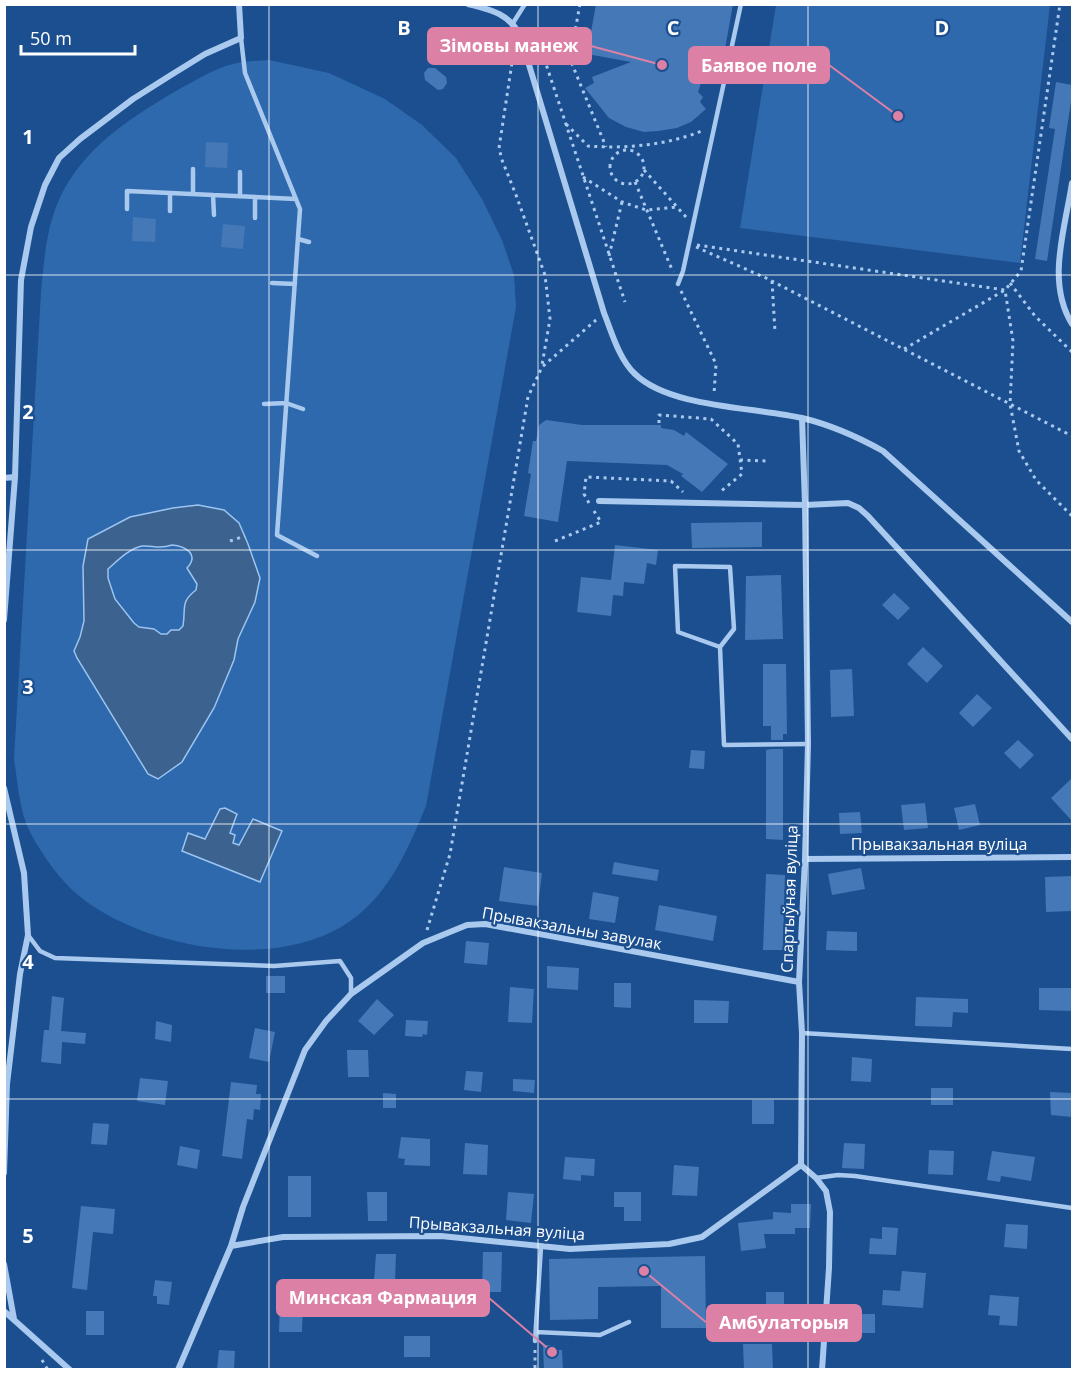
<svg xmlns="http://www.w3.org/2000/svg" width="1077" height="1374" font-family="'Open Sans',sans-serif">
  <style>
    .green { fill: #2e69ad }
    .water { fill: #3c6290; stroke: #9cc4f0; stroke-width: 1.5; fill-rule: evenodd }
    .building { fill: #4478b7 }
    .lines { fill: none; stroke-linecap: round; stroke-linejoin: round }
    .path { stroke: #a9c9ee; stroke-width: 3; stroke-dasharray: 3 4.5; stroke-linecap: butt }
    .service { stroke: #a9c9ee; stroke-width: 4.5 }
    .minor { stroke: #a9c9ee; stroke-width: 6 }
    .grid { fill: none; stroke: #fff; stroke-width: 1.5; stroke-opacity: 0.55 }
    .labels { text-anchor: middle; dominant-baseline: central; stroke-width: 4.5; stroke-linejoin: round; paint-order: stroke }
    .street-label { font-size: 16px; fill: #fff; stroke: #1b4f8f }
    .grid-label { font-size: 20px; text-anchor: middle; font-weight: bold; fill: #fff; stroke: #1b4f8f; stroke-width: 4.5; stroke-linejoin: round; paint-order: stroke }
    .leader { fill: none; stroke: #dd80a5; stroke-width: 2 }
    .callout-dot { fill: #dd80a5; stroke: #1b4f8f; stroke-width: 2 }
    .callout { fill: #dd80a5; stroke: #dd80a5; stroke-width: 2 }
    .callout-label { font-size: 18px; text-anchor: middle; font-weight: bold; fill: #fff }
  </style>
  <rect width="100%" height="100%" fill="#1b4f8f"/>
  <path class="green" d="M776 5H1050L1020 263 740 228Z
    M269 60 329 73 385 99 422 125 456 158 482 199 502 240 514 275 516 307 426 806C407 852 386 901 341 927 268 970 142 948 78 895 59 879 43 856 31 834 19 812 18 783 14 759L41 292C44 262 46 230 58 202 81 148 134 115 183 87 199 79 215 68 233 64 244 61 257 61 269 60Z"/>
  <path class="water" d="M198 505 224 510 239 523 248 544 260 578 255 602 238 639 234 660 214 708 182 762 158 779 148 774 77 658 74 651 80 637 84 621 83 566 88 539 130 517 173 508ZM172 545C185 546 200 554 187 568L197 584 196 590C180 602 186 608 183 626L179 630H171L167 634H161L154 629 139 627 134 623 115 599 108 578V569C117 561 130 548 142 546 153 545 158 550 172 545Z
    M225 808 237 814 230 833 235 835 233 843 239 845 253 819 282 831 260 882 182 851 188 833 205 839 220 809Z"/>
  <path class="building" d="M596 4H733L720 77 704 74 698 92 703 97 700 102 706 109 691 122 677 128 658 131 644 132 626 127 609 118 585 88 594 83 592 77 631 62 587 54Z
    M428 68H435L446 77 447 83 443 89 438 90 425 80 424 73Z
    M1056 82 1072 85V95L1047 261 1035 259 1055 129 1049 128Z
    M206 142 228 143 227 168 205 167Z
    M133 217 156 219 155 242 132 241Z
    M223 224 245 226 243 249 221 247Z
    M546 420 582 425H661V428L674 430 684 436 686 432 728 464 702 492 681 476 683 474 667 465 567 461 558 522 524 516 531 474 528 473 533 441H536L539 425Z
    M762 522V547L692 548 691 523Z
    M615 545 658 550 656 565 647 563 644 584 624 582 623 596 613 595 611 616 577 612 581 577 611 580Z
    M781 575 783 639 745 640 746 576Z
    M894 593 910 608 898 620 882 605Z
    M923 647 943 666 927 683 907 664Z
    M763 664H786L787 734H783V740H771V726H763Z
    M852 669 854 716 831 717 830 670Z
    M977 694 992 708 973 727 959 713Z
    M1018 740 1034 755 1020 769 1004 753Z
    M771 749H783V840L766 839V750Z
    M691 750 705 751 704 769 689 768Z
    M1072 778V821L1051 798Z
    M925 803 928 828 904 830 901 805Z
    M975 804 980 825 959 830 954 808Z
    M860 812 862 833 840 834 839 813Z
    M614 862 659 870 657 881 612 874Z
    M504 867 542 873 538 906 499 901Z
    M861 868 865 889 832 895 828 874Z
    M766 874 785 875 783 950H763Z
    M1072 876V911L1046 912 1045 877Z
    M593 892 619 897 615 923 589 919Z
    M659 905 717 916 713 941 655 930Z
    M827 931 857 932V951L826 950Z
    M466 941 489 943 487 965 464 963Z
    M547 966 579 968 578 990 547 988Z
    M266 976H285V993H266Z
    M614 983H631V1008L614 1007Z
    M510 987 534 989 532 1023 508 1022Z
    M1039 988H1072V1011L1039 1010Z
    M52 996 64 998 61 1031 86 1033 85 1044 62 1042 61 1064 41 1062 44 1030H49Z
    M916 997 968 999V1013L953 1012 952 1027 915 1026Z
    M377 999 394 1015 374 1035 358 1021Z
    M694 1000 729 1001 728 1023H694Z
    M406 1020 428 1021 427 1035 423 1034 422 1037 405 1036Z
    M156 1021 172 1025 171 1042 155 1039Z
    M255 1028 275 1032 269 1062 249 1058Z
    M347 1050H368L369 1077H348Z
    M852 1057 872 1059 871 1082 851 1081Z
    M466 1071 483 1072 481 1092 464 1090Z
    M140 1078 168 1081 165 1105 137 1101Z
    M513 1079 535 1080 534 1093 513 1091Z
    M231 1082 257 1085 256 1094H261L260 1110 254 1109 253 1120 247 1119 242 1159 222 1156Z
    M931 1088H953V1105H931Z
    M1050 1092 1072 1093V1117L1051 1115Z
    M383 1093 396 1094V1108H383Z
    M752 1100H774V1124H752Z
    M93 1123 109 1124 107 1145 91 1144Z
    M401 1137 430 1139V1166L404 1165 405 1159 398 1158Z
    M465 1143 488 1145 487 1175 463 1174Z
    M844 1143 865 1144 864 1169 842 1168Z
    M180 1146 200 1150 197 1169 177 1165Z
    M929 1150 954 1151 953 1175 928 1174Z
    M992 1151 1035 1157 1031 1181 1001 1176 1000 1182 987 1180Z
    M565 1157 595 1159 594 1176 581 1175V1181L563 1179Z
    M674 1165 699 1167 697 1196 672 1195Z
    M288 1176H311V1217H288Z
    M367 1192H387V1221H368Z
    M508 1192 534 1194 531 1223 506 1220Z
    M614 1192H641V1221H624V1207H614Z
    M791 1204H811L810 1228H795V1234H764L766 1248 741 1251 738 1223 773 1219V1212L791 1213Z
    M81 1206 115 1209 113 1234 93 1232 87 1290 72 1288Z
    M1006 1224 1028 1225 1027 1249 1004 1247Z
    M882 1227 898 1228 896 1255 869 1254 870 1238 882 1239Z
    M483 1252H502L501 1292H482Z
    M376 1254H396L395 1282 374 1281Z
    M705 1256 706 1328H661V1286L598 1287V1319L550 1320 549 1259Z
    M902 1271 926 1273 923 1308 882 1305 883 1290 900 1291Z
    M155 1280 172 1282 169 1305 157 1304V1296H153Z
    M766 1292H784V1321H766Z
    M990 1295 1019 1297 1017 1326 999 1325 1000 1316 988 1315Z
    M280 1302 303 1303 302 1332H279Z
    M86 1311H104V1335H86Z
    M850 1314H875V1333H849Z
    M404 1336H430V1357H404Z
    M743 1344H772L773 1370H744Z
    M543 1345H555V1350H562L563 1370H544Z
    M219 1350 235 1351 234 1370H217Z"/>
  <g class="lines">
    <path class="path" d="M580 4 570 59 606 147
      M492 30 513 56 516 55
      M534 53 542 52 625 302
      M513 56 499 148 502 160 516 195 545 275 550 319 542 365
      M566 124 588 146C626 149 669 145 704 130
      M610 167a17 17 0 1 1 34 0a17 17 0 1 1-34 0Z
      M644 170 686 217
      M583 177 622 202 646 210 678 207
      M635 182 673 272
      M697 245 1005 290 1013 341 1010 404 1019 451 1036 480 1072 516
      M696 247 766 278 1072 436
      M609 256 622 202
      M772 281 775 332
      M1010 283 1035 316 1072 352
      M681 291 716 364 714 394
      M904 349 1005 290 1021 271 1060 4
      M659 423V415L711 419 738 444 742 474 720 492
      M740 460 766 461
      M589 503 584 494 586 477 671 481 683 492
      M230 541 245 536
      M555 541 601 522 594 511
      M427 930 450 854 528 397 542 367 596 320
      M535 1350V1370
      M42 1360 48 1370"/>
    <path class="service" d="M513 23 525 4
      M241 38 245 73 300 209 277 535 317 556
      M193 169V194
      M240 172V196
      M170 193V211
      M213 195 214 215
      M127 209V191L296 199
      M255 218V197
      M298 239 309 242
      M272 283 295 284
      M678 284 683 271 741 4
      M264 404 286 403 303 409
      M720 647 678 632 675 566 730 567 734 629 720 647 724 745 808 744
      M28 935 40 951 55 958 274 966 340 961 351 978V994
      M802 1033 1072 1049
      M816 1178 838 1175 855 1176 1072 1208
      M536 1332 600 1335 629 1322
      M535 1341 541 1247"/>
    <path class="minor" d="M468 4C491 10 508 13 520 35L604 313C612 333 619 359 635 374 670 408 755 407 802 418 831 425 858 437 883 451L1072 622
      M1072 183C1065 229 1046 282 1072 324
      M802 418 805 505 808 744 805 859 799 982 802 1033 801 1165 816 1178 826 1191 830 1212 829 1268 822 1370
      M4 478 15 477 21 280 31 227 45 185 59 158 80 139 133 99 171 75 205 54 241 38 239 4
      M599 501 805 505 848 503 859 508 868 516 1072 739
      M4 620 15 477
      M4 788 24 873 28 935 20 974 7 1084 4 1173
      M805 859 1072 857
      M231 1246 243 1207 305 1050 326 1021 351 994 423 943 467 925 485 924 799 982
      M4 1264 14 1319
      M4 1311 70 1370
      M178 1370 231 1246 283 1237 441 1236 570 1249 669 1244 702 1237 801 1165"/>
  </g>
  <path class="grid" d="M269 4V1370M538 4V1370M808 4V1370M4 275H1072M4 550H1072M4 824H1072M4 1099H1072"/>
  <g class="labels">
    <g class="street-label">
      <text x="939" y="844">Прывакзальная вуліца</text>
      <text transform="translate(789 899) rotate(-88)">Спартыўная вуліца</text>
      <text transform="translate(572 928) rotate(10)">Прывакзальны завулак</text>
      <text transform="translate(497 1228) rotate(4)">Прывакзальная вуліца</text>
    </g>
  </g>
  <g class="grid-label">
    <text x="404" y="35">B</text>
    <text x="673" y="35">C</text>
    <text x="942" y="35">D</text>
    <text x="28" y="144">1</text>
    <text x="28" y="419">2</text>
    <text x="28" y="694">3</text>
    <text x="28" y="969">4</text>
    <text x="28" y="1243">5</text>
  </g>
  <path class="leader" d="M662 65L591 46M898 116L829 65M552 1352L489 1298M644 1271L707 1323"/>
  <g class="callout-dot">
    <circle cx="662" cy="65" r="6"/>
    <circle cx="898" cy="116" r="6"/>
    <circle cx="552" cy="1352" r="6"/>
    <circle cx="644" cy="1271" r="6"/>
  </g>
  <g class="callout">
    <rect x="428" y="28" width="163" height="36" rx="6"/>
    <rect x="689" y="47" width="140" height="36" rx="6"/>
    <rect x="277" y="1280" width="212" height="36" rx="6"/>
    <rect x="707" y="1305" width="154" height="36" rx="6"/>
  </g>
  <g class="callout-label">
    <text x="509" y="52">Зімовы манеж</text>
    <text x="759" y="72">Баявое поле</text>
    <text x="383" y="1304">Минская Фармация</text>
    <text x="784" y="1329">Амбулаторыя</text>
  </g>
  <rect width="1077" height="1374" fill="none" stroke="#ffffff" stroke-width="12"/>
  <path d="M21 45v9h114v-9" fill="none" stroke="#ffffff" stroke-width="3"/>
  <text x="30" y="45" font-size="18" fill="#ffffff" stroke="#1b4f8f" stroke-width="4.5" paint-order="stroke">50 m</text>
</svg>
